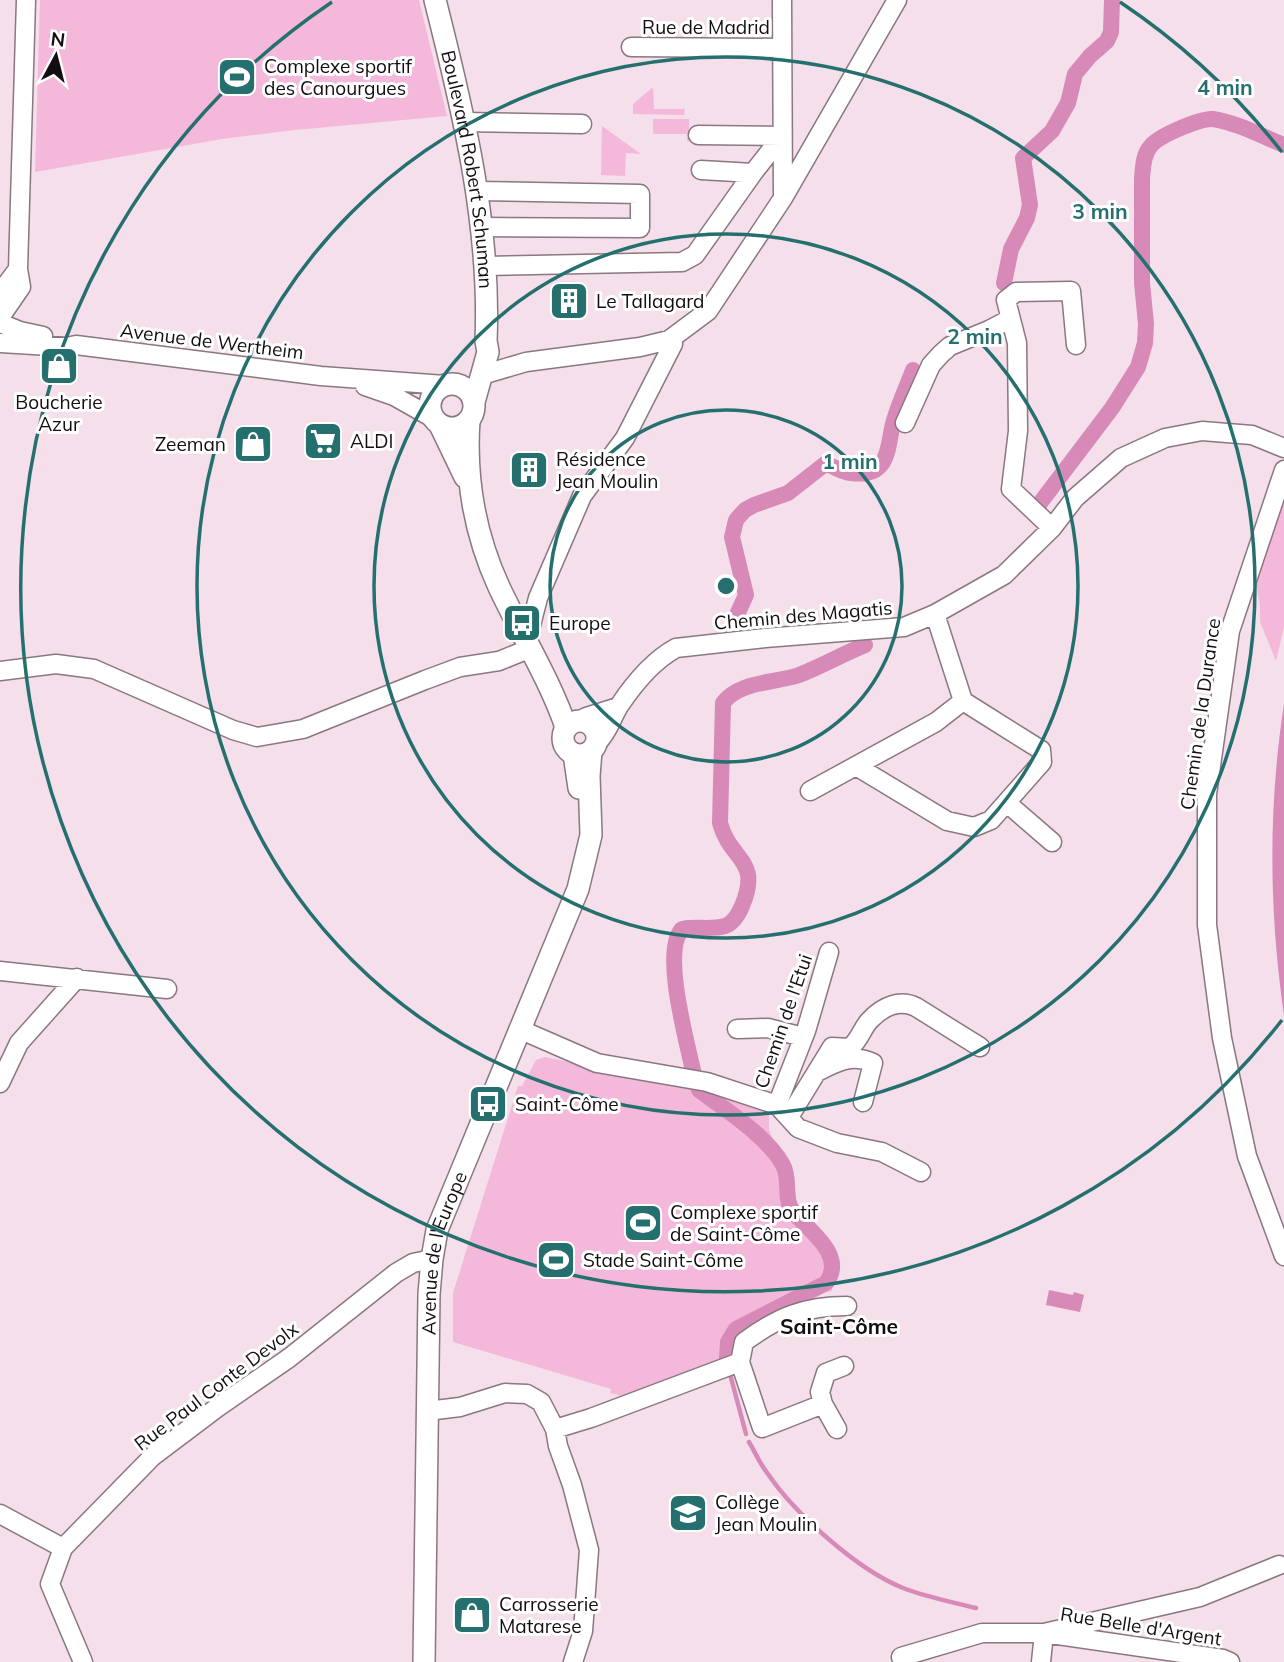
<svg xmlns="http://www.w3.org/2000/svg" width="1284" height="1662" font-family="Mulish,sans-serif">
  <style>
    .green { fill: #f4b9da }
    .water { fill: #d78ab7 }
    .lines { fill: none; stroke-linecap: round; stroke-linejoin: round }
    .stream { stroke: #d78ab7; stroke-width: 4.5 }
    .canal { stroke: #d78ab7; stroke-width: 16 }
    .minor-casing { stroke: #8a7781; stroke-width: 21 }
    .major-casing { stroke: #8a7781; stroke-width: 24 }
    .minor { stroke: #fff; stroke-width: 18 }
    .major { stroke: #fff; stroke-width: 21 }
    .ring { fill: none; stroke: #25706f; stroke-width: 3.5 }
    .labels { text-anchor: middle; dominant-baseline: central; stroke-width: 6; stroke-linejoin: round; paint-order: stroke }
    .street-label { font-size: 19px; fill: #130d11; stroke: #fff }
    .poi-label { font-size: 19px; fill: #130d11; stroke: #fff; text-anchor: start }
    .neighbourhood-label { font-size: 21px; font-weight: bold; fill: #130d11; stroke: #fff }
    .centre { fill: #25706f; stroke: #fff; stroke-width: 3.5 }
    .ring-label { font-size: 21px; text-anchor: middle; font-weight: bold; fill: #25706f; stroke: #fff; stroke-width: 6; stroke-linejoin: round; paint-order: stroke }
  </style>
  <rect width="100%" height="100%" fill="#f4dfea"/>
  <path class="green" d="M40 0H419L447 116 295 130 222 139 35 172Z
    M653 87 654 109H685L684 115 633 114V104Z
    M653 119H689V142L687 141V134H653Z
    M602 126 641 154 626 153 625 176 601 175Z
    M1284 492V627L1276 661 1260 622V606L1256 583Z
    M545 1057 721 1093 769 1114V1130L777 1151 786 1159 793 1175 790 1193C809 1225 837 1251 832 1291 811 1293 749 1321 736 1337 731 1343 732 1351 730 1359L622 1396 610 1393 611 1389 453 1342V1293L518 1086H522L536 1060Z"/>
  <path class="water" d="M1284 704V1015C1269 912 1268 807 1284 704Z
    M1049 1290 1073 1295 1074 1292 1084 1295 1080 1312 1046 1305Z"/>
  <g class="lines">
    <path class="stream" d="M730 1374 746 1434
      M749 1442C755 1452 760 1464 768 1474 795 1514 858 1570 903 1588 926 1597 952 1602 976 1608"/>
    <path class="canal" d="M1004 283 1011 249 1027 218 1030 205 1023 158 1052 131 1068 103 1075 74 1090 56 1107 41 1111 32 1112 0
      M1037 507 1112 408 1138 367 1145 343 1146 324 1142 283V178C1143 168 1143 155 1150 147 1157 136 1201 118 1213 119 1238 123 1261 136 1284 145
      M735 619 746 595 732 537 736 520 745 510 754 505 788 493 825 464C834 466 841 472 851 473 894 479 886 441 895 417 900 401 907 386 913 370
      M694 1075C688 1045 661 952 682 929 696 926 711 930 725 926 734 923 739 913 742 906 762 859 730 861 720 823L723 703C739 681 776 683 799 675 822 666 843 654 865 645
      M699 1090C726 1110 767 1136 783 1165 791 1180 783 1198 793 1212 808 1230 847 1255 826 1283L736 1329 728 1342 727 1358"/>
    <g class="minor-casing">
      <path id="minor" d="M782 0 783 198
        M631 47 782 48
        M463 122 582 124
        M698 135 782 136
        M701 170 753 173
        M476 191 640 194V228L480 227
        M485 266 682 262 695 255 753 173 782 136
        M0 293 18 269
        M1 316 21 287 18 269 26 0
        M5 325 20 331 43 336
        M0 343 67 347 76 345 321 376 445 385
        M482 375 526 362 640 347 669 340 708 311 783 198 897 0
        M365 386 394 396 433 418
        M905 423 931 365 941 354 950 346 989 330 1010 319
        M1284 470 1230 631 1207 794V925L1222 1038 1247 1156 1284 1256
        M1052 528 1011 489 1018 431 1017 343 1006 300 1016 292 1071 291 1076 345
        M529 633 538 598 582 496 625 438 673 344
        M0 671 56 664 94 669 233 730 257 737 303 729 425 680 460 667 499 661 531 648
        M582 720 586 717 618 707
        M597 743C609 731 611 719 619 706 633 685 654 660 676 648L765 638 904 627 935 614 1004 575 1052 528 1075 498 1121 458 1165 438 1202 431 1252 435 1284 448
        M856 766 947 821 974 827 991 820 1042 762 1041 750 963 701 935 614
        M810 791 936 722 963 701
        M1007 803 1052 842
        M0 971 167 989
        M519 1029 597 1063 707 1082 777 1105 798 1128 837 1143 882 1152 921 1172
        M737 1029 768 1028 803 1037
        M817 1072C836 1062 853 1053 873 1063L863 1102
        M0 1083 19 1043 77 978
        M777 1105 806 1031 829 952
        M789 1117 832 1047 850 1048C861 1038 862 1028 870 1020 883 1006 900 999 916 1007L980 1047
        M740 1362 762 1428 823 1404 820 1392 826 1373 844 1366
        M823 1404 837 1429
        M427 1411 460 1407 505 1393 527 1394 541 1402 555 1429 558 1446 572 1485 589 1550 583 1631 573 1662
        M555 1429 591 1418 740 1362 744 1342C778 1317 804 1306 847 1306
        M0 1514 63 1548
        M901 1657 982 1633H1044L1200 1597 1279 1565
        M83 1662 50 1584 63 1548 153 1456 218 1407 289 1358 396 1273 413 1263 432 1259
        M1041 1662 1044 1633 1223 1659 1230 1662"/>
    </g>
    <g class="major-casing">
      <g id="major">
        <path id="s1" d="M435 0C463 110 491 226 486 341L488 352 474 402"/>
        <circle cx="452" cy="406" r="22"/>
        <path d="M469 420C465 478 475 535 499 587 521 634 549 678 566 727"/>
        <path d="M440 425 465 477"/>
        <circle cx="580" cy="738" r="17"/>
        <path d="M574 754 579 788"/>
        <path id="s2" d="M424 1662 429 1294 432 1259 437 1230 578 889 591 835 589 776 591 751"/>
      </g>
    </g>
    <use href="#minor" class="minor"/>
    <use href="#major" class="major"/>
  </g>
  <g class="ring">
    <circle cx="726" cy="586" r="176"/>
    <circle cx="726" cy="586" r="352"/>
    <circle cx="726" cy="586" r="529"/>
    <path d="M1282 1020A705 705 0 1 1 332 2M1120 2A705 705 0 0 1 1282 152"/>
  </g>
  <defs>
    <g id="stadium-square" transform="scale(2.0125)"><rect x="-9" y="-9" width="18" height="18" rx="4" fill="#25706f" stroke="#fff"/><path d="M0-5a6.5 5 0 1 0 0 10a6.5 5 0 1 0 0-10ZM-3.5-1.8h7v3.6h-7Z" fill="#fff"/></g>
    <g id="building-square" transform="scale(2.0125)"><rect x="-9" y="-9" width="18" height="18" rx="4" fill="#25706f" stroke="#fff"/><path d="M-4-6H4V6H1V3H-1V6H-4ZM-2.5-4.3h1.7v1.8h-1.7ZM.8-4.3h1.7v1.8H.8ZM-2.5-1h1.7V.8h-1.7ZM.8-1h1.7V.8H.8Z" fill="#fff"/></g>
    <g id="shop-square" transform="scale(2.0125)"><rect x="-9" y="-9" width="18" height="18" rx="4" fill="#25706f" stroke="#fff"/><path d="M-5-2.5h2.3a2.7 3.5 0 0 1 5.4 0H5L5.5 6h-11ZM-1.5-2.5h3a1.5 2.3 0 0 0-3 0Z" fill="#fff"/></g>
    <g id="supermarket-square" transform="scale(2.0125)"><rect x="-9" y="-9" width="18" height="18" rx="4" fill="#25706f" stroke="#fff"/><path d="M-6-5.5h2.5l.6 2H6L4.5 2H-2.5L-4.4-4H-6ZM-1.5 3.2a1.3 1.3 0 1 0 .1 0ZM3 3.2a1.3 1.3 0 1 0 .1 0Z" fill="#fff"/></g>
    <g id="bus-square" transform="scale(2.0125)"><rect x="-9" y="-9" width="18" height="18" rx="4" fill="#25706f" stroke="#fff"/><path d="M-5-6H5V4H4V6H2V4H-2V6H-4V4H-5ZM-3.5-4V0h7V-4ZM-3.5 1.2v1.5H-2V1.2ZM2 1.2v1.5H3.5V1.2Z" fill="#fff"/></g>
    <g id="school-square" transform="scale(2.0125)"><rect x="-9" y="-9" width="18" height="18" rx="4" fill="#25706f" stroke="#fff"/><path d="M0-5L7-2L0 1L-7-2ZM-4 1L0 2.5L4 1V4Q0 6-4 4Z" fill="#fff"/></g>
  </defs>
  <g fill-rule="evenodd">
    <use href="#stadium-square" x="237" y="77"/>
    <use href="#building-square" x="569" y="301"/>
    <use href="#shop-square" x="59" y="366"/>
    <use href="#supermarket-square" x="323" y="441"/>
    <use href="#shop-square" x="253" y="444"/>
    <use href="#building-square" x="529" y="470"/>
    <use href="#bus-square" x="522" y="623"/>
    <use href="#bus-square" x="488" y="1104"/>
    <use href="#stadium-square" x="643" y="1223"/>
    <use href="#stadium-square" x="556" y="1260"/>
    <use href="#school-square" x="688" y="1513"/>
    <use href="#shop-square" x="472" y="1615"/>
  </g>
  <g class="labels">
    <g class="street-label">
      <text x="706" y="27">Rue de Madrid</text>
      <text stroke="none"><textPath href="#s1" startOffset="173">Boulevard Robert Schuman</textPath></text>
      <text transform="translate(212 341) rotate(7)">Avenue de Wertheim</text>
      <text transform="translate(803 615) rotate(-5)">Chemin des Magatis</text>
      <text transform="translate(1200 714) rotate(-82)">Chemin de la Durance</text>
      <text transform="translate(783 1021) rotate(-71)">Chemin de l'Etui</text>
      <text stroke="none"><textPath href="#s2" startOffset="411">Avenue de l'Europe</textPath></text>
      <text transform="translate(216 1386) rotate(-37)">Rue Paul Conte Devolx</text>
      <text transform="translate(1141 1626) rotate(9)">Rue Belle d'Argent</text>
    </g>
    <g class="poi-label">
      <text x="264" y="66">Complexe sportif<tspan x="264" dy="22">des Canourgues</tspan></text>
      <text x="596" y="301">Le Tallagard</text>
      <text x="59" y="402" text-anchor="middle">Boucherie<tspan x="59" dy="22">Azur</tspan></text>
      <text x="350" y="441">ALDI</text>
      <text x="226" y="444" text-anchor="end">Zeeman</text>
      <text x="556" y="459">Résidence<tspan x="556" dy="22">Jean Moulin</tspan></text>
      <text x="549" y="623">Europe</text>
      <text x="515" y="1104">Saint-Côme</text>
      <text x="670" y="1212">Complexe sportif<tspan x="670" dy="22">de Saint-Côme</tspan></text>
      <text x="583" y="1260">Stade Saint-Côme</text>
      <text x="715" y="1502">Collège<tspan x="715" dy="22">Jean Moulin</tspan></text>
      <text x="499" y="1604">Carrosserie<tspan x="499" dy="22">Matarese</tspan></text>
    </g>
    <g class="neighbourhood-label">
      <text x="839" y="1326">Saint-Côme</text>
    </g>
  </g>
  <circle cx="726" cy="586" r="10" class="centre"/>
  <g class="ring-label">
    <text x="1225" y="95">4 min</text>
    <text x="1100" y="219">3 min</text>
    <text x="975" y="344">2 min</text>
    <text x="850" y="469">1 min</text>
  </g>
  <g transform="translate(56 56) rotate(7)" stroke="#ffffff" stroke-width="5" paint-order="stroke">
  <path d="M0-5L12 26L0 18L-12 26Z" fill="#130d11"/>
  <text y="-10" font-size="19" font-weight="bold" text-anchor="middle" fill="#130d11">N</text>
  </g>
</svg>
